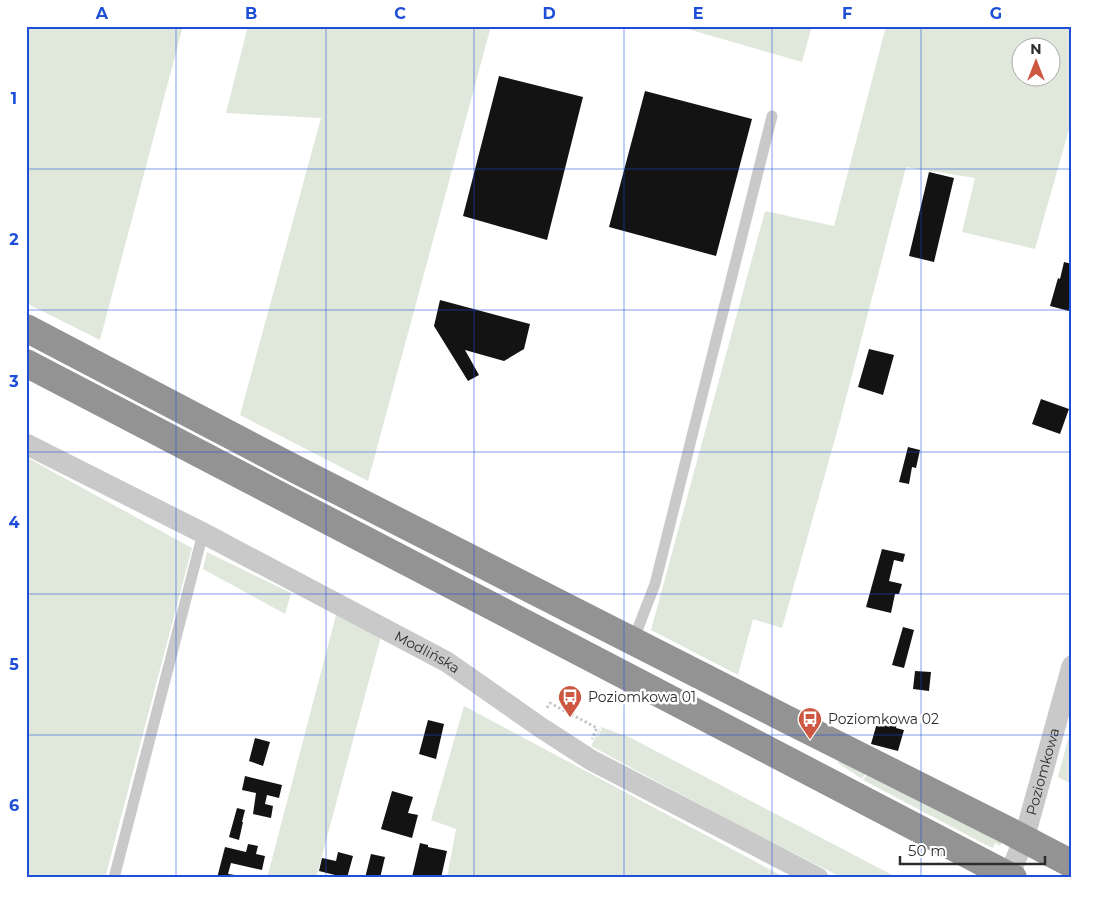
<svg xmlns="http://www.w3.org/2000/svg" width="1098" height="904" font-family="Montserrat,sans-serif">
  <style>
    .green { fill: #dfe8db; fill-rule: evenodd }
    .building { fill: #131313 }
    .lines { fill: none; stroke-linecap: round; stroke-linejoin: round }
    .path { stroke: #c9c9c9; stroke-width: 3; stroke-dasharray: 2.5 2.5; stroke-linecap: butt }
    .lane { stroke: #c9c9c9; stroke-width: 11 }
    .street { stroke: #c9c9c9; stroke-width: 21 }
    .highway { stroke: #939393; stroke-width: 28 }
    .grid { fill: none; stroke: #1d4ed8; stroke-width: 1; stroke-opacity: 0.55 }
    .labels { text-anchor: middle; dominant-baseline: central; stroke-width: 5; stroke-linejoin: round; paint-order: stroke }
    .street-label { font-size: 14px; fill: #2c2c2c; stroke: #fff }
    .poi-label { font-size: 14px; fill: #2c2c2c; stroke: #fff; text-anchor: start }
    .neatline { fill: none; stroke: #1d4ed8; stroke-width: 2 }
    .grid-label { font-size: 16px; text-anchor: middle; font-weight: bold; fill: #1d4ed8 }
  </style>
  <rect width="100%" height="100%" fill="#fff"/>
  <path class="green" d="M26 26H183L100 340 26 303Z
    M248 26H491L368 481 240 415 321 118 226 113Z
    M677 26H812L802 62Z
    M886 26H1072V119L1035 249 962 232 975 178 906 167 840 421 782 628 753 619 738 675 651 630 765 211 834 226ZM1020 48H1050V78H1020Z
    M26 457 192 548 105 878H26Z
    M207 552 291 593 285 614 203 569Z
    M336 615 381 636 316 878H267Z
    M464 706 786 878H447L456 829 431 820Z
    M1072 724V784L1058 777Z
    M601 726 596 743 602 727 617 733 631 738 898 878H843L734 823 591 746Z
    M843 753 1004 837 1000 846 995 843 993 848 988 846 863 780 867 774H865L862 779 838 763Z"/>
  <path class="building" d="M499 76 583 97 547 240 463 216Z
    M645 91 752 119 716 256 609 227Z
    M929 172 954 178 934 262 909 256Z
    M1064 262 1072 264V313L1069 311 1050 306 1058 278 1060 279Z
    M440 300 530 324 524 349 504 361 465 350 479 375 468 381 434 326Z
    M869 349 894 355 883 395 858 387Z
    M1041 399 1069 409 1060 434 1032 424Z
    M908 447 920 450 916 468 912 467 909 484 899 482Z
    M882 549 905 554 903 562 894 560 889 581 902 584 899 594H895L891 613 866 607Z
    M903 627 914 630 904 668 892 665Z
    M915 671 931 672 929 691 913 689Z
    M887 719 897 722 896 728 904 730 898 751 871 744 877 723 885 725Z
    M428 720 444 724 436 759 419 754Z
    M255 738 270 742 263 766 249 761Z
    M245 776 282 785 279 798 267 795 265 804 273 806 271 818 253 814 256 793 242 790Z
    M392 791 413 797 408 813 418 815 412 838 381 829Z
    M237 808 245 810 242 822H243L239 840 229 837Z
    M420 843 428 845V847L447 851 441 878 412 877Z
    M248 844 258 846 256 854 265 856 262 870 231 863 228 874 235 875 234 878H217L225 847 246 852Z
    M338 852 353 856 347 878 319 871 322 858 336 861Z
    M371 854 385 857 380 878H365Z"/>
  <g class="lines">
    <path class="path" d="M547 708 550 703 597 728 592 739"/>
    <path class="lane" d="M633 641 655 584 772 116
      M114 878 203 533"/>
    <g class="street">
      <path id="s1" d="M26 444 203 533 447 662 540 727 591 760 818 878"/>
      <path id="s2" d="M1009 876 1024 839 1072 666"/>
    </g>
    <path class="highway" d="M26 328 297 470 784 718 1011 832 1072 864
      M26 363 1013 878"/>
  </g>
  <path class="grid" d="M176 26V878M326 26V878M474 26V878M624 26V878M772 26V878M921 26V878M26 169H1072M26 310H1072M26 452H1072M26 594H1072M26 735H1072"/>
  <defs>
    <g id="bus-pin" transform="scale(1.25)"><path d="M0 17L-7.5 6A9.5 9.5 0 1 1 7.5 6Z" fill="#ce5742" stroke="#fff"/><path d="M-5-6H5V4H4V6H2V4H-2V6H-4V4H-5ZM-3.5-4V0h7V-4ZM-3.5 1.2v1.5H-2V1.2ZM2 1.2v1.5H3.5V1.2Z" fill="#fff"/></g>
  </defs>
  <g fill-rule="evenodd">
    <use href="#bus-pin" x="570" y="697"/>
    <use href="#bus-pin" x="810" y="719"/>
  </g>
  <g class="labels">
    <g class="street-label">
      <text stroke="none"><textPath href="#s1" startOffset="452">Modlińska</textPath></text>
      <text stroke="none"><textPath href="#s2" startOffset="110">Poziomkowa</textPath></text>
    </g>
    <g class="poi-label">
      <text x="588" y="697">Poziomkowa 01</text>
      <text x="828" y="719">Poziomkowa 02</text>
    </g>
  </g>
  <rect width="1098" height="904" fill="none" stroke="#ffffff" stroke-width="55"/>
  <g transform="translate(1036 62)"><circle r="24" fill="#ffffff" stroke="#ababab"/>
  <path d="M0-4L9 19L0 12L-9 19Z" fill="#ce5742"/>
  <text y="-8" font-size="14" font-weight="bold" text-anchor="middle" fill="#2c2c2c">N</text>
  </g>
  <path d="M900 856v8h145v-8" fill="none" stroke="#2c2c2c" stroke-width="2.5"/>
  <text x="908" y="856" font-size="15" fill="#2c2c2c" stroke="#ffffff" stroke-width="4" paint-order="stroke">50 m</text>
  <rect x="28" y="28" width="1042" height="848" class="neatline"/>
  <g class="grid-label">
    <text x="102" y="19">A</text>
    <text x="251" y="19">B</text>
    <text x="400" y="19">C</text>
    <text x="549" y="19">D</text>
    <text x="698" y="19">E</text>
    <text x="847" y="19">F</text>
    <text x="996" y="19">G</text>
    <text x="14" y="104">1</text>
    <text x="14" y="245">2</text>
    <text x="14" y="387">3</text>
    <text x="14" y="528">4</text>
    <text x="14" y="670">5</text>
    <text x="14" y="811">6</text>
  </g>
</svg>
